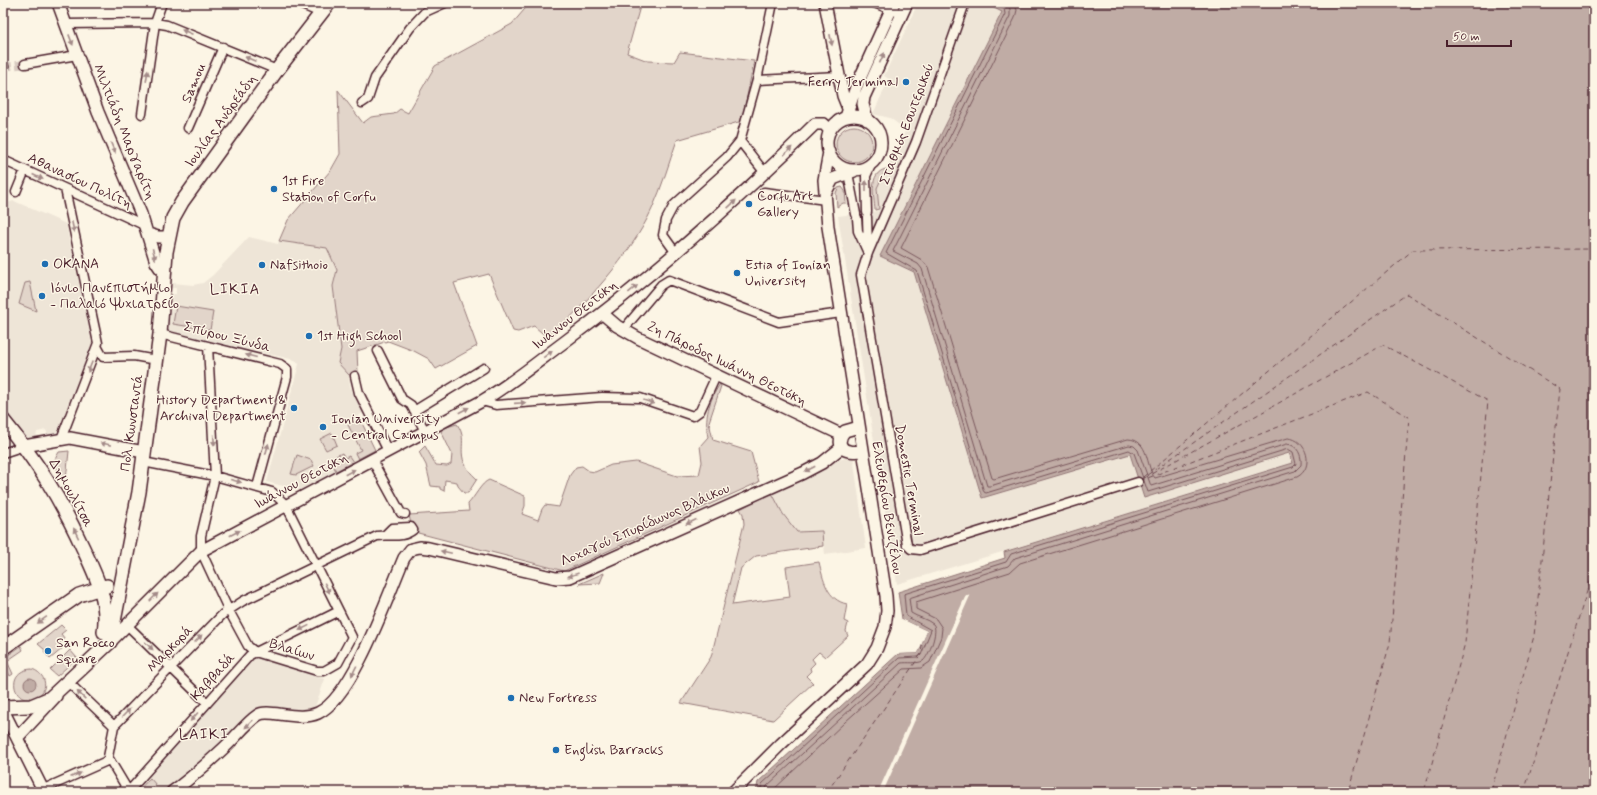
<svg xmlns="http://www.w3.org/2000/svg" width="1597" height="795" font-family="Mynerve,sans-serif">
  <style>
    .built { fill: #eee5d7 }
    .green { fill: #e2d5ca; stroke: #967a7a }
    .water { fill: #c0aca5; stroke: #917474 }
    .pier { fill: #fcf5e5 }
    .lines { fill: none; stroke-linecap: round; stroke-linejoin: round }
    .shore { stroke: #79575c; stroke-width: 1 }
    .ferry { stroke: #6d4950; stroke-width: 1; stroke-dasharray: 5 4; stroke-linecap: butt }
    .street-tunnel { stroke: #d8cac0; stroke-width: 8; stroke-dasharray: 8 4; stroke-linecap: butt }
    .street-casing { stroke: #4a1f2b; stroke-width: 11 }
    .secondary-casing { stroke: #4a1f2b; stroke-width: 14 }
    .primary-casing { stroke: #4a1f2b; stroke-width: 16 }
    .street { stroke: #fcf5e5; stroke-width: 8 }
    .secondary { stroke: #fcf5e5; stroke-width: 11 }
    .primary { stroke: #fcf5e5; stroke-width: 13 }
    .oneway { fill: #a38a88 }
    .poi-dot { fill: #1f6fb2; stroke: #fcf5e5; stroke-width: 1.5 }
    .labels { text-anchor: middle; dominant-baseline: central; stroke-width: 3; stroke-linejoin: round; paint-order: stroke }
    .poi-label { font-size: 14px; fill: #4a1f2b; stroke: #fcf5e5; text-anchor: start }
    .street-label { font-size: 14px; fill: #4a1f2b; stroke: #fcf5e5 }
    .neighbourhood-label { font-size: 15px; letter-spacing: 1px; fill: #4a1f2b; stroke: #fcf5e5 }
  </style>
  <rect width="100%" height="100%" fill="#fcf5e5"/>
  <filter id="ink" filterUnits="userSpaceOnUse"><feTurbulence type="fractalNoise" baseFrequency=".025" numOctaves="2"/><feDisplacementMap in="SourceGraphic" scale="8" xChannelSelector="R" yChannelSelector="G"/><feConvolveMatrix kernelMatrix="1 2 1 2 8 2 1 2 1" color-interpolation-filters="sRGB"/></filter>
  <g filter="url(#ink)">
    <path class="built" d="M918 3H984L1002 11 880 256 914 272 982 498 1130 454 1144 497 1290 453 1293 463 897 584 838 216 878 211 879 209 877 188 906 130 890 118 873 114 889 79 884 76Z
      M14 201 66 224 92 343 57 433 48 435 46 430 37 432 36 437 28 440 3 409V204Z
      M249 237 278 244 279 241 327 247 337 270 333 286 341 349 338 363 349 375 350 386 363 413 358 416 375 450 299 490 267 482 299 364 295 360 168 331 172 294H176V288H172L173 283 193 285 203 283 213 275Z
      M853 456 866 548 825 554 822 531 797 532 783 514 772 493 831 462Z
      M252 656 325 679 315 707 302 712 268 707 256 710 223 743 167 792H163L148 777Z"/>
    <path class="green" d="M530 3H641L627 53 648 61 674 62 680 52 754 61 742 121 677 140C669 163 662 187 652 209 630 257 586 302 549 339L534 326 518 332 513 331 489 274 454 283 477 346 436 369 429 359 414 351 388 341 357 351 358 373 349 375 338 363 341 349 333 286 337 270 327 248 279 241 288 220 331 170 340 154 338 90 363 123 371 117 394 114 400 109 408 113 435 66 512 24Z
      M836 144a18 18 0 1 1 36 0a18 18 0 1 1-36 0Z
      M886 169 877 188 879 209 875 210C874 196 868 173 886 169Z
      M842 187 845 191 846 203H843L837 207 836 193 838 188Z
      M30 282 36 311 19 304 25 283Z
      M176 306 213 312 210 330 173 324Z
      M720 384 721 386 709 422 713 440 751 452 759 482 564 571 418 533 411 524 409 515 469 511 468 504C475 497 481 483 489 480L525 496V506L522 514 538 520 542 509 545 505 559 507 570 475 576 467 582 466 589 471 595 472 611 465 636 462 677 476 699 475 702 462 700 446 708 437C704 418 709 400 720 384Z
      M360 419 375 450 358 459 355 453 361 450 348 425Z
      M457 424C471 443 450 455 477 479L468 493H464L458 486 457 482 445 480 444 491 440 489V487L431 486 426 465 419 452 425 446 436 465 447 466 451 464 452 454 440 429Z
      M332 433 337 445 326 450 320 439Z
      M69 451 66 480 65 482 53 463 59 452Z
      M342 453 345 458 349 456 353 462 336 471 330 459Z
      M297 455 311 460 314 466 296 475 291 474Z
      M772 493 783 514 797 532 822 531 823 546 756 556 741 568 732 605 790 597 786 567 819 562C823 579 827 600 847 604L844 621 848 623 846 631 848 636 825 657 819 652 812 659 815 663 810 668 811 671 806 676 813 683 773 720 681 703 711 657 744 524 743 514 740 509Z
      M604 573 600 583 579 584Z
      M61 625 66 630 61 634 65 639 59 644 62 649 50 659 44 651 45 650 38 644Z
      M21 646 23 650 7 661 13 674 10 676 3 662 4 658Z
      M70 650 77 658 57 676 50 670Z
      M32 669C41 672 48 681 43 691 40 695 38 697 33 698 14 706 4 670 32 669Z
      M150 778 156 785 148 792H139L138 791Z"/>
    <path class="water" d="M984 3H1594V792H756L758 782 898 654 918 653 927 631 902 619 898 592 1005 558 1004 552 1293 463 1289 453 1144 498 1130 454 982 498 914 272 880 256 1002 12Z
      M24 684a6 6 0 1 1 12 0a6 6 0 1 1-12 0Z"/>
    <path class="pier" d="M966 595 970 596 883 792H878Z
      M902 619 927 631 918 653 895 654 898 652 916 651 925 632 901 621Z"/>
    <g class="lines">
      <path class="shore" d="M760 792 762 784 899 658 918 657 921 655 931 630 906 616 904 594 1006 562 1011 554 1293 467 1296 464 1293 452 1288 449 1148 492 1134 453 1129 450 986 493 984 492 917 271 886 253 1005 14 1004 8 994 3
        M765 792 767 786 901 663C908 662 917 664 923 661 929 656 939 630 933 624 927 619 917 617 911 613L909 598 1008 566 1015 558 1295 471 1301 465C1302 456 1298 445 1287 444L1151 486 1138 450 1134 446 1129 445 990 486H987L922 269 918 264 893 251 1010 16V9L1006 3
        M771 792 845 722 904 669 921 668 930 662 941 637 942 628 936 619 916 609V602L1010 572 1020 563 1297 477C1315 468 1307 439 1288 438L1155 478C1145 466 1150 440 1128 439L994 479 992 478 928 267 922 260 901 248 1015 18 1017 10 1014 3"/>
      <path class="ferry" d="M1143 477 1413 250 1594 249
        M1144 478 1383 345 1488 401 1465 643 1424 792
        M1140 480 1407 294 1560 389 1534 636 1491 792
        M1140 481 1368 392 1409 417 1390 643 1348 792
        M827 792 921 654 922 644
        M1524 792 1594 569
        M1594 792V791"/>
      <path class="street-tunnel" d="M4 67 25 64"/>
      <g class="street-casing">
        <path id="street" d="M297 3 321 13
          M874 3 902 14
          M965 3 916 142 868 253 861 275 907 545 911 549 920 550 1138 482
          M65 24 155 23 167 25 277 70
          M25 64 77 55
          M3 68 4 67
          M757 80 839 76
          M362 103 368 99 375 78 410 28 425 12 445 3
          M142 114 155 23 162 3
          M188 128 223 47
          M740 141 765 173
          M3 160 146 226
          M848 173 856 214
          M16 192 25 170
          M764 192 826 200
          M867 212 866 176 873 161
          M867 217 868 248
          M857 218 858 231 868 253
          M676 253 663 235 666 220 674 205 727 157 740 141 757 80 773 3
          M623 330 661 285 669 280 779 322 841 313
          M160 334 280 364 287 369V377L257 487
          M98 348 103 357 134 356 156 360
          M378 351 402 399 411 405 425 431
          M355 376 359 393 388 451
          M482 401 496 405 602 397 640 398 693 416 700 411 716 376
          M414 411 484 368
          M61 439 98 343 65 189
          M3 453 24 446
          M372 460 401 513 405 514
          M143 462 215 476 272 492 286 505 352 637 338 663 324 671H317L255 652 248 646 228 609 201 551V536L215 476 208 346
          M127 625 207 703
          M68 682 114 726
          M129 791 250 655 339 611
          M37 792 109 760
          M129 792 108 757 114 726 223 614 243 601 377 536C389 534 402 539 413 530L411 527 392 528 385 535"/>
      </g>
      <g class="secondary-casing">
        <path id="secondary" d="M58 3 98 112 141 214 156 262 160 268 164 270
          M825 3 843 96 849 111
          M827 143a27 27 0 1 1 54 0a27 27 0 1 1-54 0Z
          M846 117 856 87 894 3
          M867 120 863 104 864 97 907 3
          M826 192 833 179 854 171
          M148 234 158 237H169
          M603 314 617 326 638 338 842 435
          M859 427 845 431C839 437 837 449 849 451 853 452 858 451 862 451
          M24 446 70 438 144 452
          M110 642 201 551 482 401C511 384 536 363 563 343 653 276 735 203 815 124H824L830 131
          M3 710 44 792
          M17 738 56 696
          M172 792C190 779 209 762 225 747 236 737 246 723 258 715 268 708 298 722 318 713 353 697 388 595 404 558L411 549 420 547 429 548 556 578 570 577 803 473 822 463 842 447
          M733 792 781 744 867 664 877 648 885 627 887 611 886 596 828 227 824 180 829 152"/>
      </g>
      <g class="primary-casing">
        <path id="primary" d="M3 420C38 463 60 498 83 548 96 576 109 601 104 632
          M3 648 79 595 107 586
          M3 707 31 706 50 698 110 642 139 492 160 334 166 252 173 218 182 202 277 70 329 3"/>
      </g>
      <use href="#street" class="street"/>
      <use href="#secondary" class="secondary"/>
      <use href="#primary" class="primary"/>
    </g>
    <defs><path id="oneway-solid" d="M-6-.8H1V-3.2L6.5 0L1 3.2V.8H-6Z"/></defs>
    <g class="oneway">
      <use href="#oneway-solid" transform="translate(187 32) rotate(-157)"/>
      <use href="#oneway-solid" transform="translate(71 40) rotate(69)"/>
      <use href="#oneway-solid" transform="translate(831 40) rotate(79)"/>
      <use href="#oneway-solid" transform="translate(882 58) rotate(-65)"/>
      <use href="#oneway-solid" transform="translate(250 59) rotate(-157)"/>
      <use href="#oneway-solid" transform="translate(147 76) rotate(-82)"/>
      <use href="#oneway-solid" transform="translate(113 148) rotate(67)"/>
      <use href="#oneway-solid" transform="translate(788 151) rotate(-45)"/>
      <use href="#oneway-solid" transform="translate(38 177) rotate(25)"/>
      <use href="#oneway-solid" transform="translate(866 186) rotate(-90)"/>
      <use href="#oneway-solid" transform="translate(732 204) rotate(-43)"/>
      <use href="#oneway-solid" transform="translate(73 227) rotate(78)"/>
      <use href="#oneway-solid" transform="translate(154 254) rotate(75)"/>
      <use href="#oneway-solid" transform="translate(633 289) rotate(-39)"/>
      <use href="#oneway-solid" transform="translate(548 354) rotate(-37)"/>
      <use href="#oneway-solid" transform="translate(251 356) rotate(-166)"/>
      <use href="#oneway-solid" transform="translate(90 367) rotate(112)"/>
      <use href="#oneway-solid" transform="translate(649 402) rotate(19)"/>
      <use href="#oneway-solid" transform="translate(520 403) rotate(-4)"/>
      <use href="#oneway-solid" transform="translate(464 410) rotate(-28)"/>
      <use href="#oneway-solid" transform="translate(214 440) rotate(86)"/>
      <use href="#oneway-solid" transform="translate(106 444) rotate(-168)"/>
      <use href="#oneway-solid" transform="translate(267 449) rotate(-75)"/>
      <use href="#oneway-solid" transform="translate(810 469) rotate(152)"/>
      <use href="#oneway-solid" transform="translate(350 472) rotate(-28)"/>
      <use href="#oneway-solid" transform="translate(236 481) rotate(15)"/>
      <use href="#oneway-solid" transform="translate(691 522) rotate(156)"/>
      <use href="#oneway-solid" transform="translate(76 533) rotate(-116)"/>
      <use href="#oneway-solid" transform="translate(235 533) rotate(-28)"/>
      <use href="#oneway-solid" transform="translate(446 552) rotate(-168)"/>
      <use href="#oneway-solid" transform="translate(573 575) rotate(160)"/>
      <use href="#oneway-solid" transform="translate(327 588) rotate(63)"/>
      <use href="#oneway-solid" transform="translate(154 597) rotate(-45)"/>
      <use href="#oneway-solid" transform="translate(42 620) rotate(145)"/>
      <use href="#oneway-solid" transform="translate(304 628) rotate(154)"/>
      <use href="#oneway-solid" transform="translate(198 639) rotate(-46)"/>
      <use href="#oneway-solid" transform="translate(149 646) rotate(44)"/>
      <use href="#oneway-solid" transform="translate(354 671) rotate(117)"/>
      <use href="#oneway-solid" transform="translate(81 695) rotate(-136)"/>
      <use href="#oneway-solid" transform="translate(126 713) rotate(-46)"/>
      <use href="#oneway-solid" transform="translate(194 717) rotate(131)"/>
      <use href="#oneway-solid" transform="translate(249 724) rotate(135)"/>
      <use href="#oneway-solid" transform="translate(76 775) rotate(-23)"/>
    </g>
  </g>
  <g class="poi-dot">
    <circle cx="906" cy="82" r="4"/>
    <circle cx="274" cy="189" r="4"/>
    <circle cx="749" cy="204" r="4"/>
    <circle cx="45" cy="264" r="4"/>
    <circle cx="262" cy="265" r="4"/>
    <circle cx="737" cy="273" r="4"/>
    <circle cx="42" cy="296" r="4"/>
    <circle cx="309" cy="336" r="4"/>
    <circle cx="294" cy="408" r="4"/>
    <circle cx="323" cy="427" r="4"/>
    <circle cx="48" cy="651" r="4"/>
    <circle cx="511" cy="698" r="4"/>
    <circle cx="556" cy="750" r="4"/>
  </g>
  <g class="labels">
    <g class="poi-label">
      <text x="898" y="82" text-anchor="end">Ferry Terminal</text>
      <text x="282" y="181">1st Fire<tspan x="282" dy="16">Station of Corfu</tspan></text>
      <text x="757" y="196">Corfu Art<tspan x="757" dy="16">Gallery</tspan></text>
      <text x="53" y="264">ΟΚΑΝΑ</text>
      <text x="270" y="265">Nafsithoio</text>
      <text x="745" y="265">Estia of Ionian<tspan x="745" dy="16">University</tspan></text>
      <text x="50" y="288">Ιόνιο Πανεπιστήμιο<tspan x="50" dy="16">- Παλαιό Ψυχιατρείο</tspan></text>
      <text x="317" y="336">1st High School</text>
      <text x="286" y="400" text-anchor="end">History Department &amp;<tspan x="286" dy="16">Archival Department</tspan></text>
      <text x="331" y="419">Ionian University<tspan x="331" dy="16">- Central Campus</tspan></text>
      <text x="56" y="643">San Rocco<tspan x="56" dy="16">Square</tspan></text>
      <text x="519" y="698">New Fortress</text>
      <text x="564" y="750">English Barracks</text>
    </g>
    <g class="street-label">
      <text transform="translate(194 83) rotate(-67)">Samou</text>
      <text transform="translate(221 121) rotate(-54)">Ιουλίας Ανδρεάδη</text>
      <text transform="translate(907 124) rotate(-69)">Σταθμός Εσωτερικού</text>
      <text transform="translate(124 132) rotate(68)">Μιλτιάδη Μαργαρίτη</text>
      <text transform="translate(80 181) rotate(25)">Αθανασίου Πολίτη</text>
      <text transform="translate(575 315) rotate(-38)">Ιωάννου Θεοτόκη</text>
      <text transform="translate(227 337) rotate(14)">Σπύρου Ξύνδα</text>
      <text transform="translate(727 364) rotate(26)">2η Πάροδος Ιωάννη Θεοτόκη</text>
      <text transform="translate(132 423) rotate(-82)">Πολ. Κωνσταντά</text>
      <text transform="translate(909 480) rotate(80)">Domestic Terminal</text>
      <text transform="translate(301 481) rotate(-28)">Ιωάννου Θεοτόκη</text>
      <text transform="translate(71 493) rotate(61)">Δημουλίτσα</text>
      <text transform="translate(887 508) rotate(81)">Ελευθερίου Βενιζέλου</text>
      <text transform="translate(645 525) rotate(-24)">Λοχαγού Σπυρίδωνος Βλάικου</text>
      <text transform="translate(170 649) rotate(-46)">Μαρκορά</text>
      <text transform="translate(292 650) rotate(17)">Βλαίων</text>
      <text transform="translate(213 677) rotate(-48)">Καββαδά</text>
    </g>
    <g class="neighbourhood-label">
      <text x="235" y="290">LIKIA</text>
      <text x="204" y="735">LAIKI</text>
    </g>
  </g>
  <rect width="1597" height="795" fill="none" stroke="#fcf5e5" stroke-width="16"/>
  <rect x="8" y="8" width="1581" height="779" fill="none" stroke="#4a1f2b" stroke-width="1.5" filter="url(#ink)"/>
  <path d="M1447 40v6h64v-6" fill="none" stroke="#4a1f2b" stroke-width="2"/>
  <text x="1453" y="40" font-size="12" fill="#4a1f2b" stroke="#fcf5e5" stroke-width="3" paint-order="stroke">50 m</text>
</svg>
